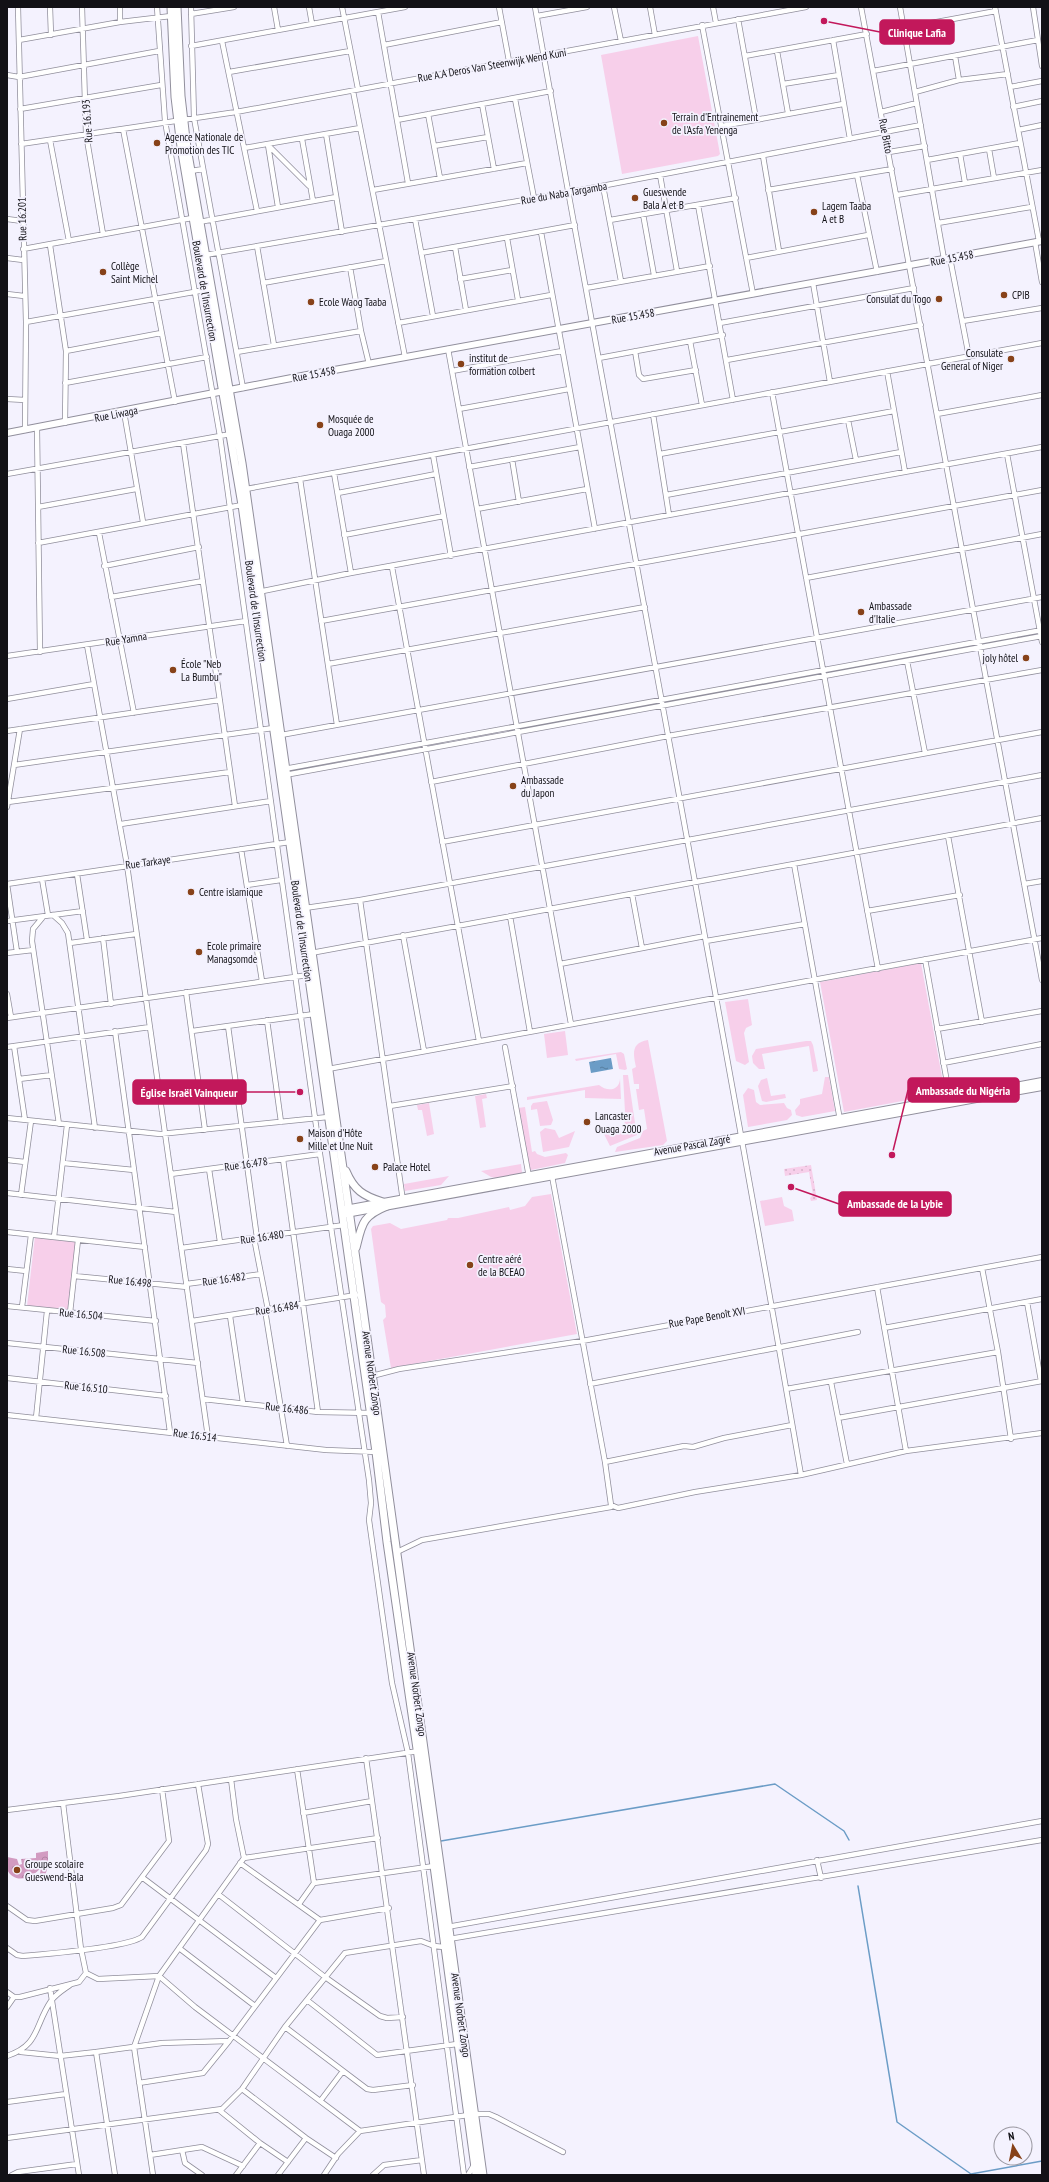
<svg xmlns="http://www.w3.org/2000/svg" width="1049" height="2182" font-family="'PT Sans Narrow',sans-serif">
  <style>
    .grass { fill: url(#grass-dots) }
    .forest { fill: url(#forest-crowns) }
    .green { fill: #f7cfea }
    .water { fill: url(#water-ripples) }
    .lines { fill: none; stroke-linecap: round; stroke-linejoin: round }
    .stream { stroke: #6b9cc6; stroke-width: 1.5 }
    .minor-casing { stroke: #918f9c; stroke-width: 6 }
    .secondary-casing { stroke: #918f9c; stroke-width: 8 }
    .primary-casing { stroke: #918f9c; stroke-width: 9 }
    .minor { stroke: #fff; stroke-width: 4.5 }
    .secondary { stroke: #fff; stroke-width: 6 }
    .primary { stroke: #fff; stroke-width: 7 }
    .poi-dot { fill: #874219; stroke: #f4f2fe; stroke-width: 1.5 }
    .labels { text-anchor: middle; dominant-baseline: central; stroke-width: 3.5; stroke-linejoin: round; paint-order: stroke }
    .street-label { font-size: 11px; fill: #121116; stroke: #f4f2fe }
    .poi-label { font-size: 11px; fill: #121116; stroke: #f4f2fe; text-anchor: start }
    .leader { fill: none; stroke: #c2185b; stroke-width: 1.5 }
    .callout-dot { fill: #c2185b; stroke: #f4f2fe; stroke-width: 1.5 }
    .callout { fill: #c2185b; stroke: #c2185b; stroke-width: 1.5 }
    .callout-label { font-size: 12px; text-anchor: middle; font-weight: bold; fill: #fff }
  </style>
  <defs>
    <pattern id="grass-dots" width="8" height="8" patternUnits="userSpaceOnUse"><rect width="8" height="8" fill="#f7cfea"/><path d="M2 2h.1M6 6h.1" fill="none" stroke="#d3b1c8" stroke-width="1.8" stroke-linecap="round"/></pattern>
    <pattern id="forest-crowns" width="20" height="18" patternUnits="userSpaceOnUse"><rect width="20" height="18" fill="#d29bc1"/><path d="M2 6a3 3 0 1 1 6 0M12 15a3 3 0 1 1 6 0" fill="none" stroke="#b384a5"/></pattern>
    <pattern id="water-ripples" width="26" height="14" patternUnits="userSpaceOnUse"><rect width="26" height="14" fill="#6b9cc6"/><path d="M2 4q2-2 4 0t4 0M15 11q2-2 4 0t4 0" fill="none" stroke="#577ea0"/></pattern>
  </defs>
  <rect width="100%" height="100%" fill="#f4f2fe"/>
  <path class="grass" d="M811 1165 817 1200 811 1201 810 1198 813 1195 809 1172 785 1176 784 1169Z"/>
  <path class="forest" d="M48 1851C48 1861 49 1876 39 1882L36 1876 40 1874 41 1867C35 1877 14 1886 7 1869 6 1866 7 1860 7 1857L17 1859 19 1865 22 1864 21 1859 36 1858V1853Z"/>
  <path class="green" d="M698 36 720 154 718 156 622 174 601 55Z
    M921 963 945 1093 844 1112 820 982Z
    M748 999 752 1025 746 1028 744 1033 749 1062 745 1065 736 1061 725 1002Z
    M565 1031 568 1055 547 1058 544 1034Z
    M648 1040 667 1141 663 1145 615 1152 617 1147 640 1138 643 1131 647 1129 644 1109 639 1110 636 1089H639V1084H634L632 1069 636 1067C633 1053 631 1043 648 1040Z
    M806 1041H811L813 1045 818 1071 813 1072 809 1046 762 1054 765 1069H759L753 1063 752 1056 756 1049Z
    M621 1052 624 1054 627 1069 625 1070 619 1069 616 1054 576 1061 575 1059Z
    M623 1075H628L636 1130 624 1129 625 1120 628 1117 625 1112Z
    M825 1077H829L835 1111 802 1117 796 1115 795 1110 800 1104V1099L822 1094Z
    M620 1078 621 1099 585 1098V1090L527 1100V1097L599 1085C607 1092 620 1091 620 1078Z
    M767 1078 771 1096 785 1094 786 1098 766 1102 762 1101 758 1086 761 1080Z
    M748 1088 754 1090 756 1102 760 1105 784 1103 787 1108 791 1110 792 1115 787 1120 748 1127 743 1095Z
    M486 1094 487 1098 482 1099 486 1127 480 1128 475 1096Z
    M547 1101 553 1120 551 1125 540 1126 537 1109 531 1110V1106L533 1103Z
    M429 1103 434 1134 427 1136 422 1110H418L417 1105Z
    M525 1107 532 1152 535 1151 537 1154 545 1157 566 1153 568 1155 565 1163 531 1170 528 1169 518 1108Z
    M545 1128 555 1130 559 1138 575 1131 569 1147 543 1152 540 1132Z
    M636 1131 637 1135 610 1146 603 1132Z
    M521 1164 522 1172 518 1183 491 1177 481 1171Z
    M449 1176 441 1185 405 1191 404 1184Z
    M551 1194 577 1334 391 1368 383 1320 386 1317 385 1305 381 1302 371 1229 373 1226 390 1223 401 1229 447 1220 448 1218H458L509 1207 510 1210 525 1206 532 1197Z
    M782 1197 784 1206 792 1210 794 1221 765 1226 760 1201Z
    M35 1236 76 1241 68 1311 27 1306Z"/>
  <path class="water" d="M611 1058 613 1069 591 1073 589 1062Z"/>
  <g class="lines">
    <path class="stream" d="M441 1841 775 1784 844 1831 849 1840
      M858 1886 897 2122 971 2174 1042 2161"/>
    <g class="minor-casing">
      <path id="minor" d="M18 7 26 322 25 430
        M50 7 51 35
        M82 7 86 134 103 234
        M120 7V22
        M157 7 165 121 220 436 320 1154 369 1480 371 1503 369 1520 392 1683 408 1753 464 2175
        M191 7 194 118 243 388
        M274 7 278 30
        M309 7 312 24
        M342 7 358 89
        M499 7 509 61
        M535 7C622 497 717 985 801 1475
        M614 7 621 41
        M650 7 655 35
        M713 7 716 23
        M861 7 1042 980
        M900 7 944 259
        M995 7 1039 241
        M1033 7 1042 66
        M378 12 408 183
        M191 14 234 7
        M537 16 587 7
        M738 19 756 119
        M702 25 753 294
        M904 28 996 11
        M19 40 120 22 171 16
        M833 40 850 139
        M222 41 257 211
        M384 45 502 22
        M191 46 405 7
        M777 51 788 113
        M745 56 867 34
        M955 56 959 80
        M873 71 1038 40
        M229 72 350 51
        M7 75 19 77 159 51
        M783 84 839 75
        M1010 87 1042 81
        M353 91 405 357
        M915 92 959 80 1008 74
        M515 99 534 198
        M482 104 494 169
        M1013 107 1042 101
        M20 109 161 85
        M881 112 917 103
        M428 114 440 178
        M397 120 551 91
        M722 126 843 104
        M123 129 175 402
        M1018 130 1042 125
        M326 134 342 232
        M302 139 313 201
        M50 140 69 241
        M21 144 236 112 806 7
        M268 145 278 207
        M268 145 309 186
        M434 146 488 137
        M244 148 360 128
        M989 149 994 178
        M889 152 925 146
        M960 154 965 183
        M763 156 779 251
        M927 160 1020 143
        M191 171 203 169
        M660 175 677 271
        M857 175 877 272
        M603 186 621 281
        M373 190 527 163
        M768 190 892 169
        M897 195 1042 170
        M698 205 733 400
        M643 214 654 275
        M7 219 22 221
        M415 219 433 316
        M610 220 736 198
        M199 222 336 197
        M938 223 1031 207
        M541 232 595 529
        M507 238 518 300
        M1035 242 1042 282
        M50 245 66 351 65 423
        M257 246 274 345
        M455 247 466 310
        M23 249 192 218
        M421 253 575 225
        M205 255 570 192 921 125
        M7 258 23 260
        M746 258 868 235
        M950 258 969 357
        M350 267 361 331 369 364
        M460 279 512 270
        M263 283 386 261
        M813 283 830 382
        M586 288 710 266
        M7 294 24 296
        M963 321 1042 308
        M26 322 205 290
        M398 323 551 295
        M720 323 914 288
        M690 341 702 405
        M448 349 571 1024
        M66 351 161 333
        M635 351 639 375 643 379 696 370
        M237 352 361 331
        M599 358 723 335
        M727 360 921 325
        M452 371 562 351
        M887 371 905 472
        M65 383 207 357
        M772 392 878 969
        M7 399 25 400
        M459 409 569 389
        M124 412 143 522
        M653 414 669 515
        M937 414 1042 395
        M848 420 856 460
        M37 428 40 652
        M183 443 235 806
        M660 454 894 411
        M1007 454 1042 642
        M433 455 451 556
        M512 459 519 502
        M469 467 580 447
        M334 473 351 573
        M7 474 231 434
        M300 479 337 725
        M246 489 1042 343
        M338 493 436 474
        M666 495 901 452
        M38 507 136 489
        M477 509 587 489
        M99 533 134 713
        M344 535 444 516
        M38 543 242 505
        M104 566 199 547
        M392 567 479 1041
        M806 578 1042 534
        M258 592 351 573 1042 447
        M111 597 203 581
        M321 621 1042 490
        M87 645 127 865 208 1437
        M7 656 246 621
        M907 661 925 753
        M328 664 645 607
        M7 699 94 684
        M7 731 220 700
        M281 735 1042 597
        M14 765 273 728
        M284 769 1042 630
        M285 775 1042 636
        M431 782 668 736 1042 670
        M8 802 230 772
        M7 807 20 729
        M121 824 271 801
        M948 836 982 1022
        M442 842 1042 732
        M241 849 262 981
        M794 864 840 1120
        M77 874 87 940
        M42 879 48 915
        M7 884 290 842
        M7 884 17 952
        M1024 884 1042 881
        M247 885 281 880
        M632 894 642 948
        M360 900 403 1201
        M305 908 360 900 1042 775
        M867 911 960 895
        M53 915 62 923 68 933 95 1128
        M510 916 530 1032
        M43 917 33 929 32 941 59 1124
        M7 921 83 911
        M403 935 424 1051
        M103 938 111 1004
        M706 941 805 924
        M70 943 136 934
        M7 953 33 950
        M311 953 1042 818
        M925 959 950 1099
        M560 964 705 936
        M186 992 205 1130
        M7 994 11 1017
        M7 1018 308 975
        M267 1020 281 1122
        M228 1026 257 1238
        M937 1029 1042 1011
        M115 1031 170 1432
        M192 1031 314 1014
        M14 1046 25 1120
        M7 1047 150 1027
        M505 1047 529 1177
        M943 1063 1042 1044
        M328 1069 1042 938
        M19 1079 52 1075
        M390 1106 513 1086
        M7 1118 160 1134 328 1117
        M283 1159 318 1412
        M7 1160 25 1162
        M63 1163 134 1170
        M209 1169 220 1242
        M171 1174 320 1154
        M552 1176 605 1462 611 1505
        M7 1193 176 1212
        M21 1195 31 1121
        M7 1232 145 1247
        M54 1237 67 1125
        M254 1238 268 1310
        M181 1248 344 1225
        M982 1268 998 1352 1011 1439
        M7 1269 26 1271
        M74 1276 187 1287
        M186 1284 261 1274
        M877 1287 906 1451
        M1027 1302 1041 1381
        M7 1306 156 1321
        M22 1307 31 1235
        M265 1310 287 1446
        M70 1313 78 1240
        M230 1316 243 1403
        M192 1321 356 1295
        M884 1328 1042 1299
        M7 1343 198 1363
        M372 1376 399 1369 582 1341 1042 1257
        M7 1378 166 1396
        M831 1382 847 1464
        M590 1384 858 1332
        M786 1389 998 1352
        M203 1399 318 1412 371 1413
        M7 1415 326 1450 377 1452
        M36 1418 47 1311
        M838 1418 1042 1381
        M605 1462 684 1446 693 1447 724 1438 792 1425
        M611 1505 618 1508 695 1492 801 1475 906 1451 1042 1433
        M397 1552 422 1540 611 1507V1505
        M366 1758 424 2175
        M297 1769 314 1883 299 1904
        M231 1779 236 1819 244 1858
        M63 1803 81 1949 86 1973 98 1979 159 1976 195 2007 360 2131
        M7 1810 119 1796 419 1751
        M303 1813 372 1801
        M817 1860 821 1878
        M240 1863 320 1920
        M143 1878 276 1978
        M314 1883 434 1866
        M218 1894 325 1977 380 2016 387 2018 403 2017
        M7 1906 27 1920 35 1921 113 1908 121 1905 169 1841 162 1789
        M447 1927 1042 1821
        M449 1939 1042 1840
        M7 1948 17 1955 23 1956C46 1954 125 1948 142 1937L206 1850 208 1844 198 1784
        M179 1948 255 2006
        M50 1988 79 2175
        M7 1992 14 1997H20L79 1982 86 1973
        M307 2000 377 2055 457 2044
        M7 2007 14 1997
        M285 2027 367 2089 373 2090 413 2085
        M21 2052 60 2056 96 2052 162 2043 229 2041 320 1920 389 1908
        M96 2052 115 2175
        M7 2056C40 2045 34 2026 51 2001 56 1994 63 1990 70 1985
        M139 2083 203 2073 229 2041
        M242 2089 306 2138 336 2158
        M321 2100 343 2071
        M7 2102 66 2094
        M219 2110 260 2143 288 2162
        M7 2138 222 2109 242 2089 285 2027 345 1953 421 1941 434 1946 444 1947
        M182 2150 185 2163 202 2175
        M150 2155 202 2147 243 2166
        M12 2175 18 2172 77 2164
        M153 2175 134 2047 159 1976 244 1858 378 1838
        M236 2175 260 2143
        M278 2175 306 2138
        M324 2175 338 2154 360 2131 475 2114H489L496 2117 563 2152
        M373 2175 384 2165 422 2160
        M468 2175 474 2165"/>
    </g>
    <g class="secondary-casing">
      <path id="secondary" d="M7 433 307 375 1042 241
        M345 1209 1042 1081
        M346 1214 1042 1087"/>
    </g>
    <g class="primary-casing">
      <path id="primary" d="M171 7 175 97 181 147 242 505 376 1452 387 1542 434 1866 476 2175
        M177 7 181 96 187 148 242 463 361 1294 483 2175
        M346 1171C354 1190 363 1196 383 1202
        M356 1248C362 1224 362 1216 387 1206"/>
    </g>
    <use href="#minor" class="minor"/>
    <use href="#secondary" class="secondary"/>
    <use href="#primary" class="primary"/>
  </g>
  <g class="poi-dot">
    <circle cx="664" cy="123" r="4"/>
    <circle cx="157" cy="143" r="4"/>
    <circle cx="635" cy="198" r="4"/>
    <circle cx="814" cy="212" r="4"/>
    <circle cx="103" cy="272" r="4"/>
    <circle cx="1004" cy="295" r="4"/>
    <circle cx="939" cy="299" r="4"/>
    <circle cx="311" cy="302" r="4"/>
    <circle cx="1011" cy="359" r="4"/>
    <circle cx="461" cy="364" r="4"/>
    <circle cx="320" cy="425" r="4"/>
    <circle cx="861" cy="612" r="4"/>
    <circle cx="1026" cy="658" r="4"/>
    <circle cx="173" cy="670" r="4"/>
    <circle cx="513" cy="786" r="4"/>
    <circle cx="191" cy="892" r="4"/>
    <circle cx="199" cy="952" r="4"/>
    <circle cx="587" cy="1122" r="4"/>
    <circle cx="300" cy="1139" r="4"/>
    <circle cx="375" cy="1167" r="4"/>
    <circle cx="470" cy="1265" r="4"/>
    <circle cx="17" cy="1870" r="4"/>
  </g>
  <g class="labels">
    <g class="street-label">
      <text transform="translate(492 65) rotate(-10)">Rue A.A Deros Van Steenwijk Wend Kuni</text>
      <text transform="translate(87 121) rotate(-94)">Rue 16.193</text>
      <text transform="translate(886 136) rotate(79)">Rue Bitto</text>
      <text transform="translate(564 193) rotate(-10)">Rue du Naba Targamba</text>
      <text transform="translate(22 219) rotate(-91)">Rue 16.201</text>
      <text transform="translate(952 258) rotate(-11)">Rue 15.458</text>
      <text transform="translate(205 291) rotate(80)">Boulevard de l'Insurrection</text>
      <text transform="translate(633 316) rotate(-10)">Rue 15.458</text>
      <text transform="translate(314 374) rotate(-11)">Rue 15.458</text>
      <text transform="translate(116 414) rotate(-11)">Rue Liwaga</text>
      <text transform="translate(256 611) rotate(82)">Boulevard de l'Insurrection</text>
      <text transform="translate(126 639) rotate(-9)">Rue Yamna</text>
      <text transform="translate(148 862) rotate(-8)">Rue Tarkaye</text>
      <text transform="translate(302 931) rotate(82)">Boulevard de l'Insurrection</text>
      <text transform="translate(692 1145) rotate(-10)">Avenue Pascal Zagré</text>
      <text transform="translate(246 1164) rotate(-8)">Rue 16.478</text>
      <text transform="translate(262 1237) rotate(-8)">Rue 16.480</text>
      <text transform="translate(224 1279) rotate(-8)">Rue 16.482</text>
      <text transform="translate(130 1281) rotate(6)">Rue 16.498</text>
      <text transform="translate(277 1308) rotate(-9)">Rue 16.484</text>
      <text transform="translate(81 1314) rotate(5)">Rue 16.504</text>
      <text transform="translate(707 1317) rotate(-10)">Rue Pape Benoît XVI</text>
      <text transform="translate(84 1351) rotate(6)">Rue 16.508</text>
      <text transform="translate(372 1373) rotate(82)">Avenue Norbert Zongo</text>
      <text transform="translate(86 1387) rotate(6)">Rue 16.510</text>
      <text transform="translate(287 1408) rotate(6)">Rue 16.486</text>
      <text transform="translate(195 1435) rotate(7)">Rue 16.514</text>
      <text transform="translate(417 1694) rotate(82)">Avenue Norbert Zongo</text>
      <text transform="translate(461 2015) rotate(82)">Avenue Norbert Zongo</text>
    </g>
    <g class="poi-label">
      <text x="672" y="117">Terrain d'Entrainement<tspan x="672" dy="13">de l'Asfa Yenenga</tspan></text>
      <text x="165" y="137">Agence Nationale de<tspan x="165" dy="13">Promotion des TIC</tspan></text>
      <text x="643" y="192">Gueswende<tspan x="643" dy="13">Bala A et B</tspan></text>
      <text x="822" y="206">Lagem Taaba<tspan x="822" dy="13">A et B</tspan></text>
      <text x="111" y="266">Collège<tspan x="111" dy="13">Saint Michel</tspan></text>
      <text x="1012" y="295">CPIB</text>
      <text x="931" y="299" text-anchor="end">Consulat du Togo</text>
      <text x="319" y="302">Ecole Waog Taaba</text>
      <text x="1003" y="353" text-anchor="end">Consulate<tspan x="1003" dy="13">General of Niger</tspan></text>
      <text x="469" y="358">institut de<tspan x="469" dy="13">formation colbert</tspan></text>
      <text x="328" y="419">Mosquée de<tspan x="328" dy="13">Ouaga 2000</tspan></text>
      <text x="869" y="606">Ambassade<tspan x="869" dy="13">d'Italie</tspan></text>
      <text x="1018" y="658" text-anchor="end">joly hôtel</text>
      <text x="181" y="664">École "Neb<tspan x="181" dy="13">La Bumbu"</tspan></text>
      <text x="521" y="780">Ambassade<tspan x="521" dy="13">du Japon</tspan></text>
      <text x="199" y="892">Centre islamique</text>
      <text x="207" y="946">Ecole primaire<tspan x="207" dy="13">Managsomde</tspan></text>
      <text x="595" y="1116">Lancaster<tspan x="595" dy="13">Ouaga 2000</tspan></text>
      <text x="308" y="1133">Maison d'Hôte<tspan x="308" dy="13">Mille et Une Nuit</tspan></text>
      <text x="383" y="1167">Palace Hotel</text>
      <text x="478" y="1259">Centre aéré<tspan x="478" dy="13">de la BCEAO</tspan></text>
      <text x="25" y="1864">Groupe scolaire<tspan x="25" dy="13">Gueswend-Bala</tspan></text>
    </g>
  </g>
  <path class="leader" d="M824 21L880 32M892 1155L908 1090M300 1092L246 1092M791 1187L839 1204"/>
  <g class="callout-dot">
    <circle cx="824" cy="21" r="4"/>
    <circle cx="892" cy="1155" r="4"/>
    <circle cx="300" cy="1092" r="4"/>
    <circle cx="791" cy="1187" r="4"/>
  </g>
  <g class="callout">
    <rect x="880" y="20" width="74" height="24" rx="4"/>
    <rect x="908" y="1078" width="111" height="24" rx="4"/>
    <rect x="133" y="1080" width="113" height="24" rx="4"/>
    <rect x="839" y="1192" width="112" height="24" rx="4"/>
  </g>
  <g class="callout-label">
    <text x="917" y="37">Clinique Lafia</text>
    <text x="963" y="1095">Ambassade du Nigéria</text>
    <text x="189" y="1097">Église Israël Vainqueur</text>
    <text x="895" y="1208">Ambassade de la Lybie</text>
  </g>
  <rect width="1049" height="2182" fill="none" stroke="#121116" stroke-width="16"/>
  <g transform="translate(1013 2146) rotate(350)"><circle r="19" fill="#f4f2fe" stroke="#9a98a1"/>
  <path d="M0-3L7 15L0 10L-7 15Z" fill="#874219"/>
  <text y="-6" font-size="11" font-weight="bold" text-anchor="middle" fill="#121116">N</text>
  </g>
</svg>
